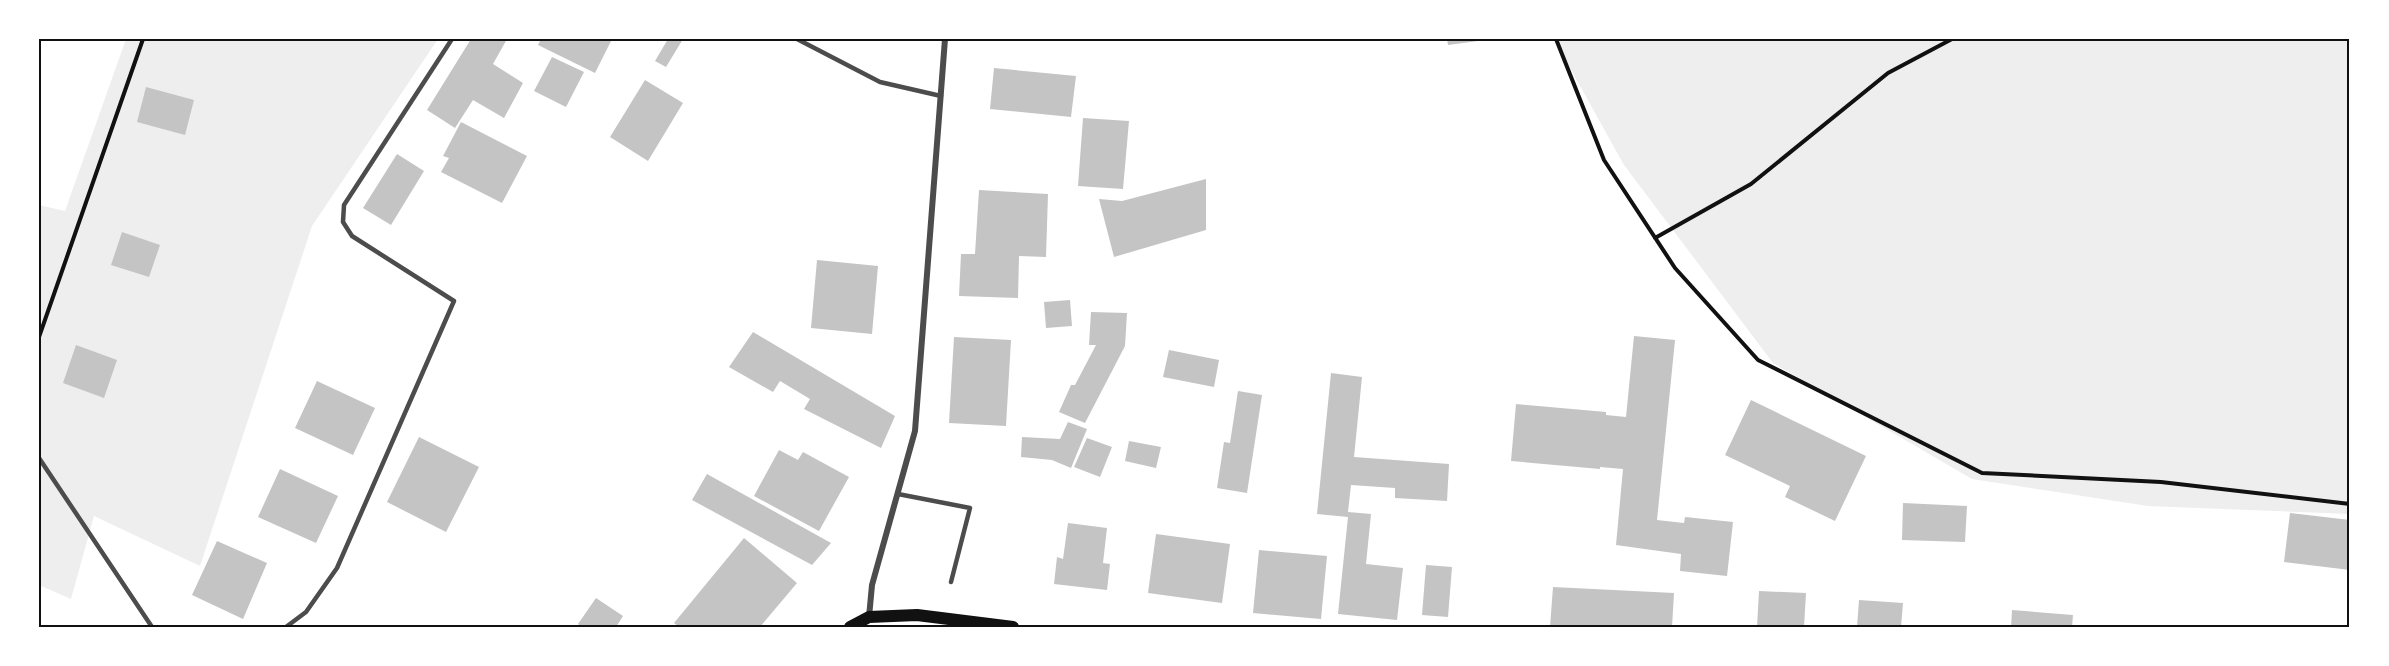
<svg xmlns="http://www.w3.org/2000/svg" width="2389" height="666" font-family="Signika,sans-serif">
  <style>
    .green { fill: #eee }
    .building { fill: #c4c4c4 }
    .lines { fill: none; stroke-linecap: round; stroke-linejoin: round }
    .path { stroke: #111; stroke-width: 4 }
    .service { stroke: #4c4c4c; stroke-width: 4.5 }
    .minor { stroke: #4c4c4c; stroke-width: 6 }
    .secondary { stroke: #111; stroke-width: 12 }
    .neatline { fill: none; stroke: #111; stroke-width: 2 }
  </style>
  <rect width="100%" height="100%" fill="#fff"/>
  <path class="green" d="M126 39H438L312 226 200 566 94 516 71 599 39 585V205L65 211Z
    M1554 39H2350V514L2148 506 1972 479 1773 363 1624 165Z"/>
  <path class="building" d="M471 39H507L493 64 523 83 504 118 473 100 455 128 427 110Z
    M541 39H612L595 73 538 45Z
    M668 39H683L666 67 655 61Z
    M1447 39H1478V41L1448 45Z
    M552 57 584 72 566 107 534 91Z
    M994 68 1076 76 1071 117 990 109Z
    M645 80 683 103 648 161 610 137Z
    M146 87 194 100 185 135 137 122Z
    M1083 118 1129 121 1123 189 1078 186Z
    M461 122 527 156 502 203 441 172 449 158 443 156Z
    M397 154 424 171 391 225 363 208Z
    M1206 179V230L1114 257 1099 199 1122 201Z
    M979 190 1048 194 1046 257 1019 256 1018 298 959 296 961 254H975Z
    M122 232 160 245 149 277 111 265Z
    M817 260 878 266 872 334 811 328Z
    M1070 300 1072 326 1046 328 1044 302Z
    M1091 312 1127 313 1125 346 1085 423 1059 412 1071 385H1075L1096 345H1089Z
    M753 332 895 416 881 448 804 409 810 399 780 381 773 392 729 367Z
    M1634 336 1675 340 1657 520 1684 523 1685 517 1733 522 1727 576 1680 571 1681 554 1616 545 1623 469 1600 467V469L1511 461 1516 404 1606 412V415L1626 417Z
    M954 337 1011 340 1006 426 949 423Z
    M76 345 117 360 104 398 63 383Z
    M1169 350 1219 360 1214 387 1163 377Z
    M1331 373 1362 377 1354 457 1449 464 1447 501 1395 498V488L1351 485 1348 512 1371 514 1366 564 1403 568 1397 620 1338 614 1348 517 1317 514Z
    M317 381 375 408 353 455 295 428Z
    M1238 391 1262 395 1247 493 1217 488 1224 442 1230 443Z
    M1751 400 1866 456 1835 521 1785 497 1790 486 1725 455Z
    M1068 422 1087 429 1071 468 1052 460 1021 457 1022 437 1060 439Z
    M419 437 479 467 446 532 387 502Z
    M1087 438 1112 447 1100 477 1074 467Z
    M1129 441 1161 447 1156 468 1125 461Z
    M779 450 798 460 803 452 849 477 819 531 754 496Z
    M280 469 338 496 316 543 258 517Z
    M707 474 831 543 812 565 692 500Z
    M1903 503 1967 506 1965 542 1902 540Z
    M2290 513 2350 520V570L2284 562Z
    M1068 523 1107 528 1103 563 1110 564 1107 590 1054 584 1057 557 1063 559Z
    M1156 534 1230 544 1222 603 1148 593Z
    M744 538 797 583 760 627H679L674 623Z
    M217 541 267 563 243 619 192 595Z
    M1259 550 1327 556 1321 619 1253 613Z
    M1426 565 1452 567 1448 617 1422 615Z
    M1553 587 1674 593 1672 627H1550Z
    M1759 591 1806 593 1804 627H1757Z
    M596 598 623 616 616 627H582L578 624Z
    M1859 600 1903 603 1901 627H1857Z
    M2012 610 2073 615 2072 627H2011Z"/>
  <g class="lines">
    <path class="path" d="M1556 39 1604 160 1675 268 1758 360 1982 473 2161 482 2350 504
      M1655 238 1751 184 1888 73 1952 39
      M39 337 143 39"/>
    <path class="service" d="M797 39 880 82 941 96
      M39 458 152 627
      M898 494 970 508 951 582
      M286 627 306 612 337 568 454 301 352 236 343 222 344 205 452 39"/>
    <path class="minor" d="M869 617 872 585 915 431 945 39"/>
    <path class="secondary" d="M850 627 869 617 917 615 1013 627"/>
  </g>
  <rect width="2389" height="666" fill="none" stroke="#ffffff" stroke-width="81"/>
  <rect x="40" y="40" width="2308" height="586" class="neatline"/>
</svg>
